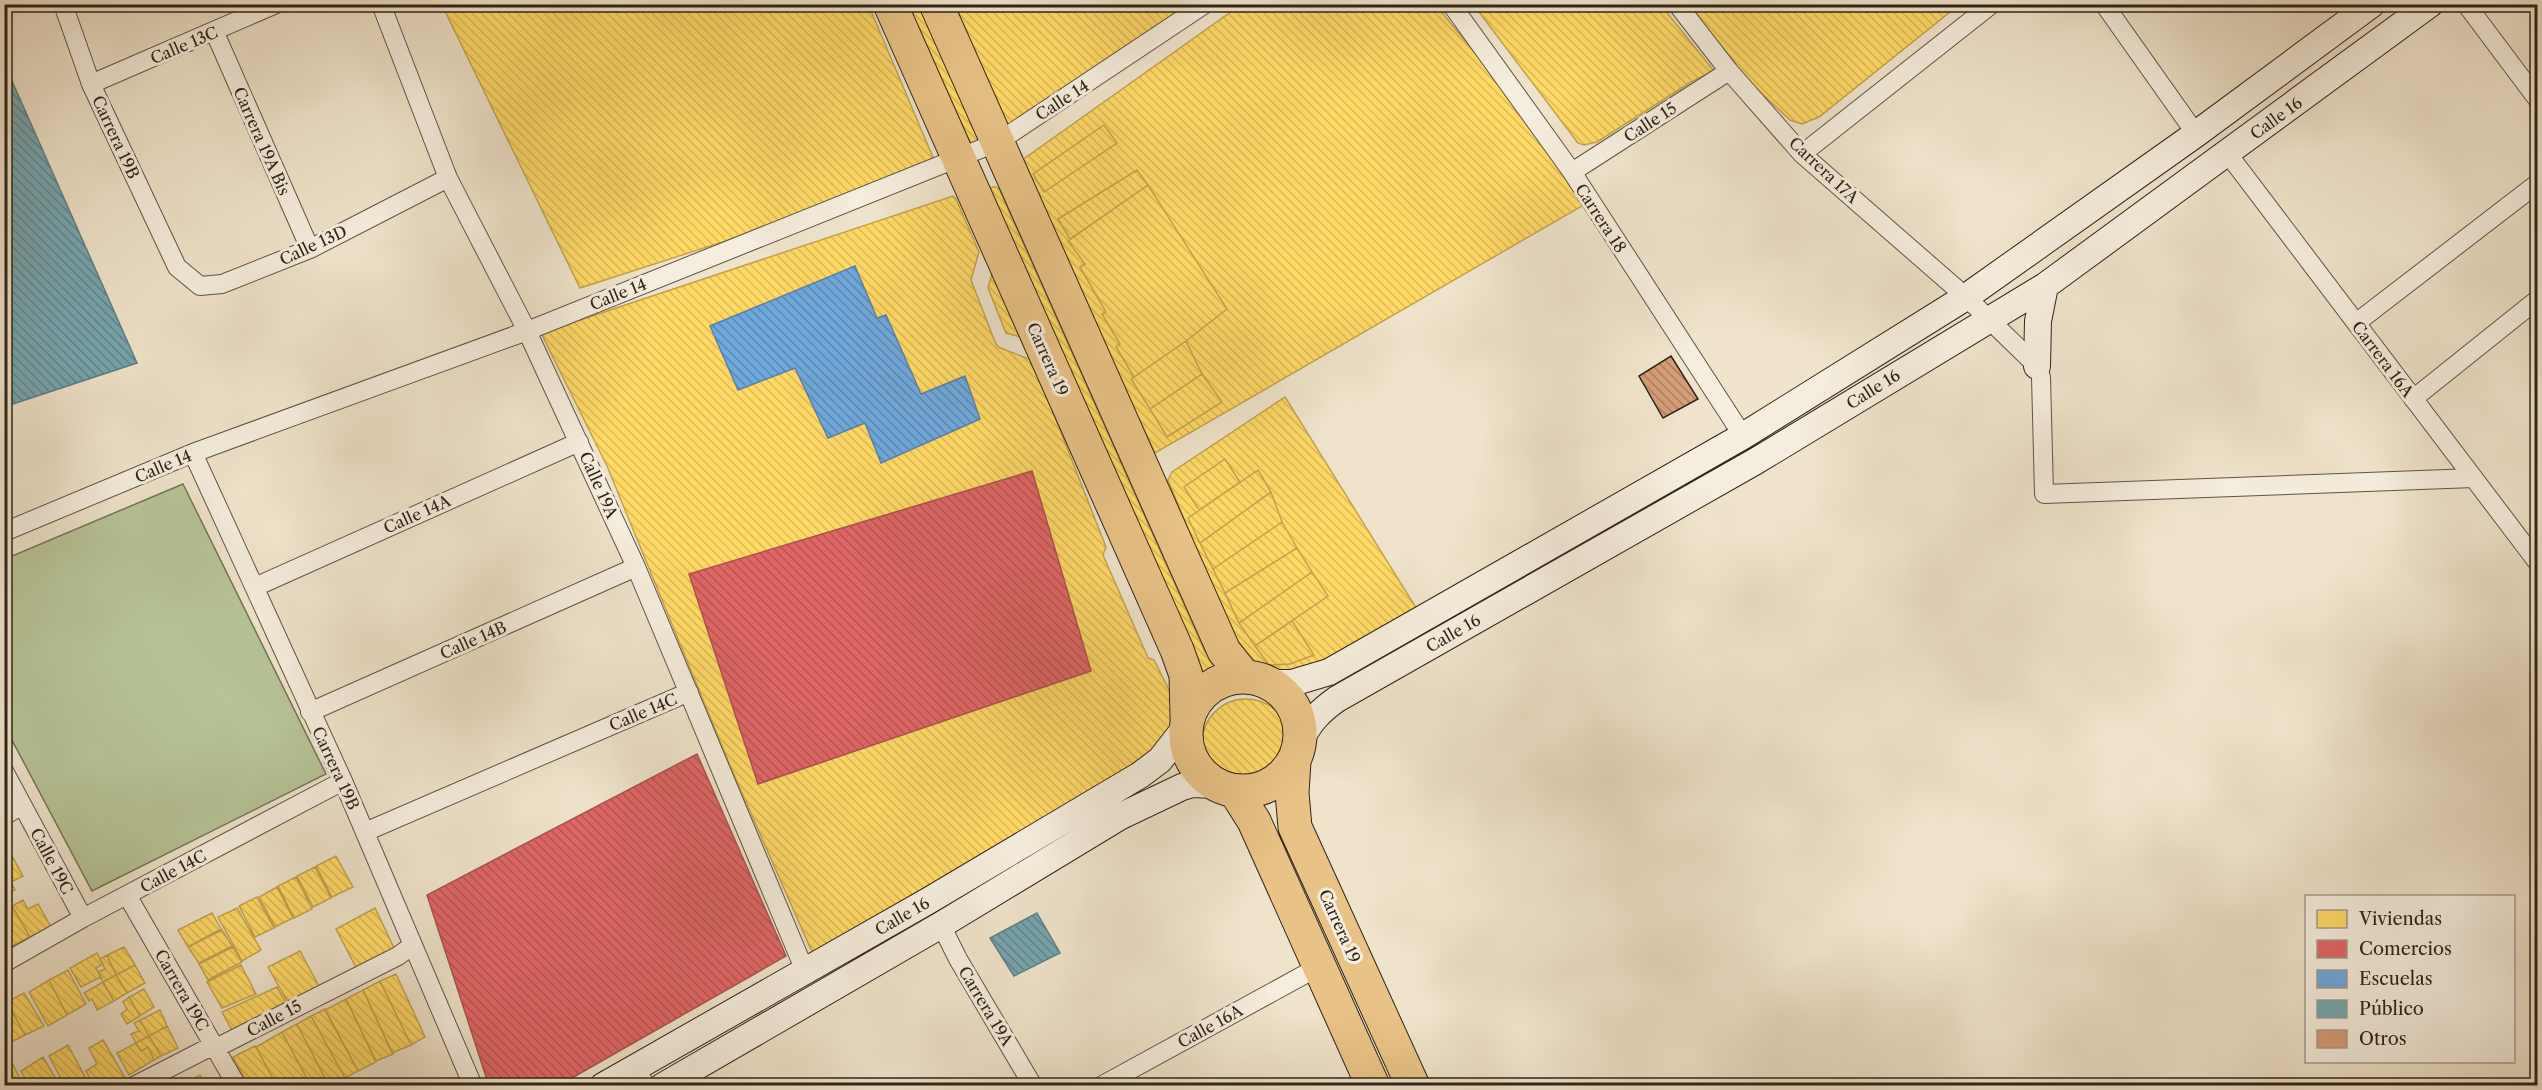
<svg xmlns="http://www.w3.org/2000/svg" width="2542" height="1090" font-family="'Libre Caslon Text',serif">
  <style>
    .grass { fill: #b7c498; stroke: #727458; stroke-width: 1.5 }
    .homes { fill: url(#homes-back-hatch); stroke: #c0a34f; stroke-width: 1.5 }
    .shops { fill: url(#shops-back-hatch); stroke: #ab524f; stroke-width: 1.5 }
    .schools { fill: url(#schools-back-hatch); stroke: #5c80a2; stroke-width: 1.5 }
    .public { fill: url(#public-back-hatch); stroke: #607e82; stroke-width: 1.5 }
    .building { fill: url(#building-back-hatch); stroke: #2e2419; stroke-width: 1.5 }
    .lines { fill: none; stroke-linecap: round; stroke-linejoin: round }
    .street-casing { stroke: #5e5446; stroke-width: 20 }
    .secondary-casing { stroke: #2e2419; stroke-width: 28 }
    .highway-casing { stroke: #2e2419; stroke-width: 35 }
    .street { stroke: #f5eddd; stroke-width: 18 }
    .secondary { stroke: #f5eddd; stroke-width: 26 }
    .highway { stroke: #e8c286; stroke-width: 33 }
    .labels { text-anchor: middle; dominant-baseline: central; stroke-width: 6; stroke-linejoin: round; paint-order: stroke }
    .street-label { font-size: 16px; fill: #2e2419; stroke: #f5eddd }
  </style>
  <defs>
    <pattern id="homes-back-hatch" width="6" height="6" patternUnits="userSpaceOnUse" patternTransform="scale(1.5)"><rect width="6" height="6" fill="#ffd966"/><path d="M-1 5l2 2M0 0l6 6M5-1l2 2" fill="none" stroke="#dbba58"/></pattern>
    <pattern id="shops-back-hatch" width="6" height="6" patternUnits="userSpaceOnUse" patternTransform="scale(1.5)"><rect width="6" height="6" fill="#e06666"/><path d="M-1 5l2 2M0 0l6 6M5-1l2 2" fill="none" stroke="#b65453"/></pattern>
    <pattern id="schools-back-hatch" width="6" height="6" patternUnits="userSpaceOnUse" patternTransform="scale(1.5)"><rect width="6" height="6" fill="#6fa8dc"/><path d="M-1 5l2 2M0 0l6 6M5-1l2 2" fill="none" stroke="#5c89b2"/></pattern>
    <pattern id="public-back-hatch" width="6" height="6" patternUnits="userSpaceOnUse" patternTransform="scale(1.5)"><rect width="6" height="6" fill="#76a5af"/><path d="M-1 5l2 2M0 0l6 6M5-1l2 2" fill="none" stroke="#61868e"/></pattern>
    <pattern id="building-back-hatch" width="6" height="6" patternUnits="userSpaceOnUse" patternTransform="scale(1.5)"><rect width="6" height="6" fill="#d49c77"/><path d="M-1 5l2 2M0 0l6 6M5-1l2 2" fill="none" stroke="#ac7f61"/></pattern>
  </defs>
  <rect width="100%" height="100%" fill="#efe3cb"/>
  <filter id="stains"><feTurbulence type="fractalNoise" baseFrequency=".00333" numOctaves="4"/><feColorMatrix values="0 0 0 0 .2 0 0 0 0 .09 0 0 0 0 .02 0 0 0 .5 -.17"/></filter>
  <radialGradient id="worn" r=".72"><stop offset=".6" stop-color="#630" stop-opacity="0"/><stop offset="1" stop-color="#630" stop-opacity=".3"/></radialGradient>
  <path class="grass" d="M183 484 326 774 92 891 5 727V559Z"/>
  <path class="homes" d="M868 4 935 162 930 175 580 288 442 5Z
    M908 4H919L982 143 974 151Z
    M947 4H1175L1182 15 1011 142Z
    M1242 4H1435L1594 199 1155 453 1018 163Z
    M1473 4H1660L1714 71 1691 82 1597 142 1584 145 1578 143Z
    M1681 4H1960L1819 117 1802 124 1790 120 1745 78Z
    M1104 125 1117 143 1044 192 1033 174Z
    M1137 170 1148 185 1070 239 1058 219Z
    M1148 185 1227 309 1186 341 1134 377 1116 347 1120 344 1102 314 1106 312 1080 267 1085 264 1068 241Z
    M992 187H997L1000 191 1205 652 1225 678 1205 689 1200 672 989 191Z
    M953 196 956 199 979 252 971 280 995 342 998 347 1029 359 1036 369 1106 547 1103 555 1148 658 1154 660 1173 698 1174 737 1134 776 816 961 731 768 607 466 541 333Z
    M992 274 1021 337 1006 333 988 288Z
    M1186 341 1202 374 1150 409 1131 379Z
    M1202 374 1222 402 1167 437 1150 409Z
    M1285 397 1418 611 1301 679 1270 678 1259 673 1236 646 1168 480 1172 472Z
    M1225 459 1240 482 1199 510 1184 487Z
    M1258 470 1271 492 1200 543 1188 518Z
    M1271 492 1282 522 1213 569 1200 543Z
    M1282 522 1297 548 1225 593 1213 569Z
    M1297 548 1312 572 1239 623 1225 593Z
    M1312 572 1328 596 1255 646 1239 623Z
    M1292 621 1314 655 1290 664 1269 665 1255 646Z
    M1202 743a44 44 0 1 1 88 0a44 44 0 1 1-88 0Z
    M7 847 23 876 11 882 15 890 7 894 4 890V849Z
    M336 856 353 887 332 897 316 866Z
    M315 867 331 898 313 907 297 876Z
    M296 877 312 909 294 918 278 886Z
    M277 887 293 918 275 927 259 897Z
    M257 897 274 928 255 937 239 906Z
    M23 900 28 909 38 904 51 927 30 937 12 906Z
    M12 906 30 937 8 948 4 941V909Z
    M237 908 261 950 242 961 218 917Z
    M375 908 396 952 359 973 336 929Z
    M212 913 221 929 188 947 178 930Z
    M222 930 232 946 199 963 188 947Z
    M124 947 135 965 116 975 107 955Z
    M233 947 242 962 208 980 199 964Z
    M300 951 321 990 290 1006 268 967Z
    M97 953 103 964 96 968 101 977 81 987 70 968Z
    M107 955 116 975 103 982 98 972 105 969 100 959Z
    M135 965 145 983 127 993 116 975Z
    M241 965 256 994 222 1008 207 982Z
    M68 970 86 1004 67 1015 49 980Z
    M396 974 425 1037 411 1045 380 981Z
    M116 975 127 993 114 1001 103 982Z
    M49 980 67 1015 48 1026 29 992Z
    M380 981 411 1045 392 1053 363 990Z
    M103 982 114 1001 97 1010 92 999 89 1001 84 993Z
    M277 987 287 1005 234 1034 222 1012Z
    M144 989 154 1007 140 1016 129 997Z
    M363 990 393 1054 376 1061 346 999Z
    M24 993 44 1026 25 1035 7 1002Z
    M129 997 140 1016 127 1024 121 1014 127 1009 123 1002Z
    M346 999 376 1062 358 1071 325 1010Z
    M7 1002 25 1035 8 1044 4 1039V1003Z
    M325 1009 358 1071 345 1078 311 1016Z
    M160 1010 167 1026 149 1036 140 1020Z
    M311 1016 345 1078 329 1086 297 1024Z
    M140 1020 149 1036 136 1043 131 1034 139 1031 134 1023Z
    M297 1024 329 1086H311L282 1032Z
    M167 1026 178 1048 161 1056 149 1036Z
    M282 1032 311 1086H277L256 1047Z
    M149 1036 161 1056 154 1060 148 1047 141 1051 136 1043Z
    M103 1040 127 1081 119 1086H94L86 1071 97 1064 89 1048Z
    M136 1043 141 1051 148 1047 154 1060 129 1075 117 1053Z
    M68 1045 85 1077 65 1086 49 1056Z
    M255 1046 256 1047 277 1086H249L233 1057Z
    M43 1057 60 1086H29L21 1071Z
    M12 1063 24 1086 4 1084V1068Z
    M200 1075 206 1086H180Z
    M86 1078 90 1086H74Z"/>
  <path class="shops" d="M1032 471 1091 671 758 784 689 574Z
    M697 754 786 956 558 1086H489L427 895Z"/>
  <path class="schools" d="M855 266 877 318 886 315 921 394 965 376 980 419 881 463 865 423 828 438 795 368 738 390 710 326Z"/>
  <path class="public" d="M4 63 137 363 4 407Z
    M1037 913 1060 953 1014 976 990 938Z"/>
  <path class="building" d="M1671 356 1698 399 1663 418 1639 376Z"/>
  <g class="lines">
    <g class="street-casing">
      <path id="street" d="M63 4 91 84 177 267 200 286 222 284 310 249 448 178
        M381 4 448 178 527 331 636 567 805 971
        M1451 4 1572 172 1743 436
        M1677 4 1729 71 1802 154 1966 297 2037 366 2041 377 2044 494 2474 478
        M2104 4 2196 134
        M2466 4 2538 100
        M215 33 310 249
        M91 84 276 4
        M1802 154 1992 4
        M2228 154 2538 563
        M1572 172 1729 71
        M2356 323 2538 183
        M2413 399 2538 299
        M193 453 343 781 473 1086
        M4 532 193 453 527 331 998 142 1205 4
        M255 587 579 442
        M310 712 636 567
        M4 771 83 918
        M4 816 22 805
        M365 832 689 692
        M127 895 237 1086
        M941 925 958 959 1033 1086
        M4 963 83 918 343 781
        M635 1067 646 1086
        M134 1086 210 1047 216 1048 398 956 413 945
        M1101 1086 1320 966"/>
    </g>
    <g class="secondary-casing">
      <path id="secondary" d="M2037 366 2038 321 2045 286
        M1269 683H1292L1329 672 1743 436 1966 297 2196 134 2372 4
        M1300 742C1309 722 1320 711 1337 699L1756 461 2045 286 2430 4
        M603 1086 928 901 1140 775 1160 760 1185 728
        M663 1086 941 925 1121 816 1182 787 1192 784 1216 785"/>
    </g>
    <g class="highway-casing">
      <path id="highway" d="M890 4 1177 650 1186 675 1187 717
        M936 4 1224 651 1244 676
        M1186 734a57 57 0 1 1 114 0a57 57 0 1 1-114 0Z
        M1294 761 1292 793 1295 827 1413 1086
        M1235 791 1254 821 1373 1086"/>
    </g>
    <use href="#street" class="street"/>
    <use href="#secondary" class="secondary"/>
    <use href="#highway" class="highway"/>
  </g>
  <g class="labels">
    <g class="street-label">
      <text transform="translate(184 45) rotate(-23)">Calle 13C</text>
      <text transform="translate(1062 100) rotate(-33)">Calle 14</text>
      <text transform="translate(2276 118) rotate(-36)">Calle 16</text>
      <text transform="translate(1650 122) rotate(-33)">Calle 15</text>
      <text transform="translate(116 137) rotate(65)">Carrera 19B</text>
      <text transform="translate(262 141) rotate(66)">Carrera 19A Bis</text>
      <text transform="translate(1824 170) rotate(43)">Carrera 17A</text>
      <text transform="translate(1601 218) rotate(57)">Carrera 18</text>
      <text transform="translate(313 245) rotate(-25)">Calle 13D</text>
      <text transform="translate(618 294) rotate(-22)">Calle 14</text>
      <text transform="translate(1048 359) rotate(66)">Carrera 19</text>
      <text transform="translate(2383 359) rotate(53)">Carrera 16A</text>
      <text transform="translate(1873 389) rotate(-32)">Calle 16</text>
      <text transform="translate(163 466) rotate(-23)">Calle 14</text>
      <text transform="translate(599 485) rotate(66)">Calle 19A</text>
      <text transform="translate(417 514) rotate(-24)">Calle 14A</text>
      <text transform="translate(1453 633) rotate(-30)">Calle 16</text>
      <text transform="translate(473 640) rotate(-24)">Calle 14B</text>
      <text transform="translate(643 712) rotate(-23)">Calle 14C</text>
      <text transform="translate(336 768) rotate(65)">Carrera 19B</text>
      <text transform="translate(52 861) rotate(62)">Calle 19C</text>
      <text transform="translate(173 871) rotate(-28)">Calle 14C</text>
      <text transform="translate(902 916) rotate(-30)">Calle 16</text>
      <text transform="translate(1340 926) rotate(66)">Carrera 19</text>
      <text transform="translate(182 990) rotate(60)">Carrera 19C</text>
      <text transform="translate(986 1006) rotate(59)">Carrera 19A</text>
      <text transform="translate(274 1018) rotate(-28)">Calle 15</text>
      <text transform="translate(1210 1026) rotate(-29)">Calle 16A</text>
    </g>
  </g>
  <rect width="2542" height="1090" fill="none" stroke="#efe3cb" stroke-width="24"/>
  <rect x="6" y="6" width="2530" height="1078" fill="none" stroke="#2e2419" stroke-width="3"/>
  <rect x="12" y="12" width="2518" height="1066" fill="none" stroke="#2e2419" stroke-width="1.5"/>
  <rect x="2305" y="895" width="210" height="168" fill="#f5eddd" stroke="#a59d8f" stroke-width="1.5"/>
  <rect x="2317" y="910" width="30" height="18" fill="#ffd966" stroke="#a59d8f" stroke-width="1.5"/>
  <text x="2359" y="925" font-size="18" fill="#2e2419">Viviendas</text>
  <rect x="2317" y="940" width="30" height="18" fill="#e06666" stroke="#a59d8f" stroke-width="1.5"/>
  <text x="2359" y="955" font-size="18" fill="#2e2419">Comercios</text>
  <rect x="2317" y="970" width="30" height="18" fill="#6fa8dc" stroke="#a59d8f" stroke-width="1.5"/>
  <text x="2359" y="985" font-size="18" fill="#2e2419">Escuelas</text>
  <rect x="2317" y="1000" width="30" height="18" fill="#76a5af" stroke="#a59d8f" stroke-width="1.5"/>
  <text x="2359" y="1015" font-size="18" fill="#2e2419">Público</text>
  <rect x="2317" y="1030" width="30" height="18" fill="#d49c77" stroke="#a59d8f" stroke-width="1.5"/>
  <text x="2359" y="1045" font-size="18" fill="#2e2419">Otros</text>
  <rect width="100%" height="100%" filter="url(#stains)"/>
  <rect width="100%" height="100%" fill="url(#worn)"/>
</svg>
